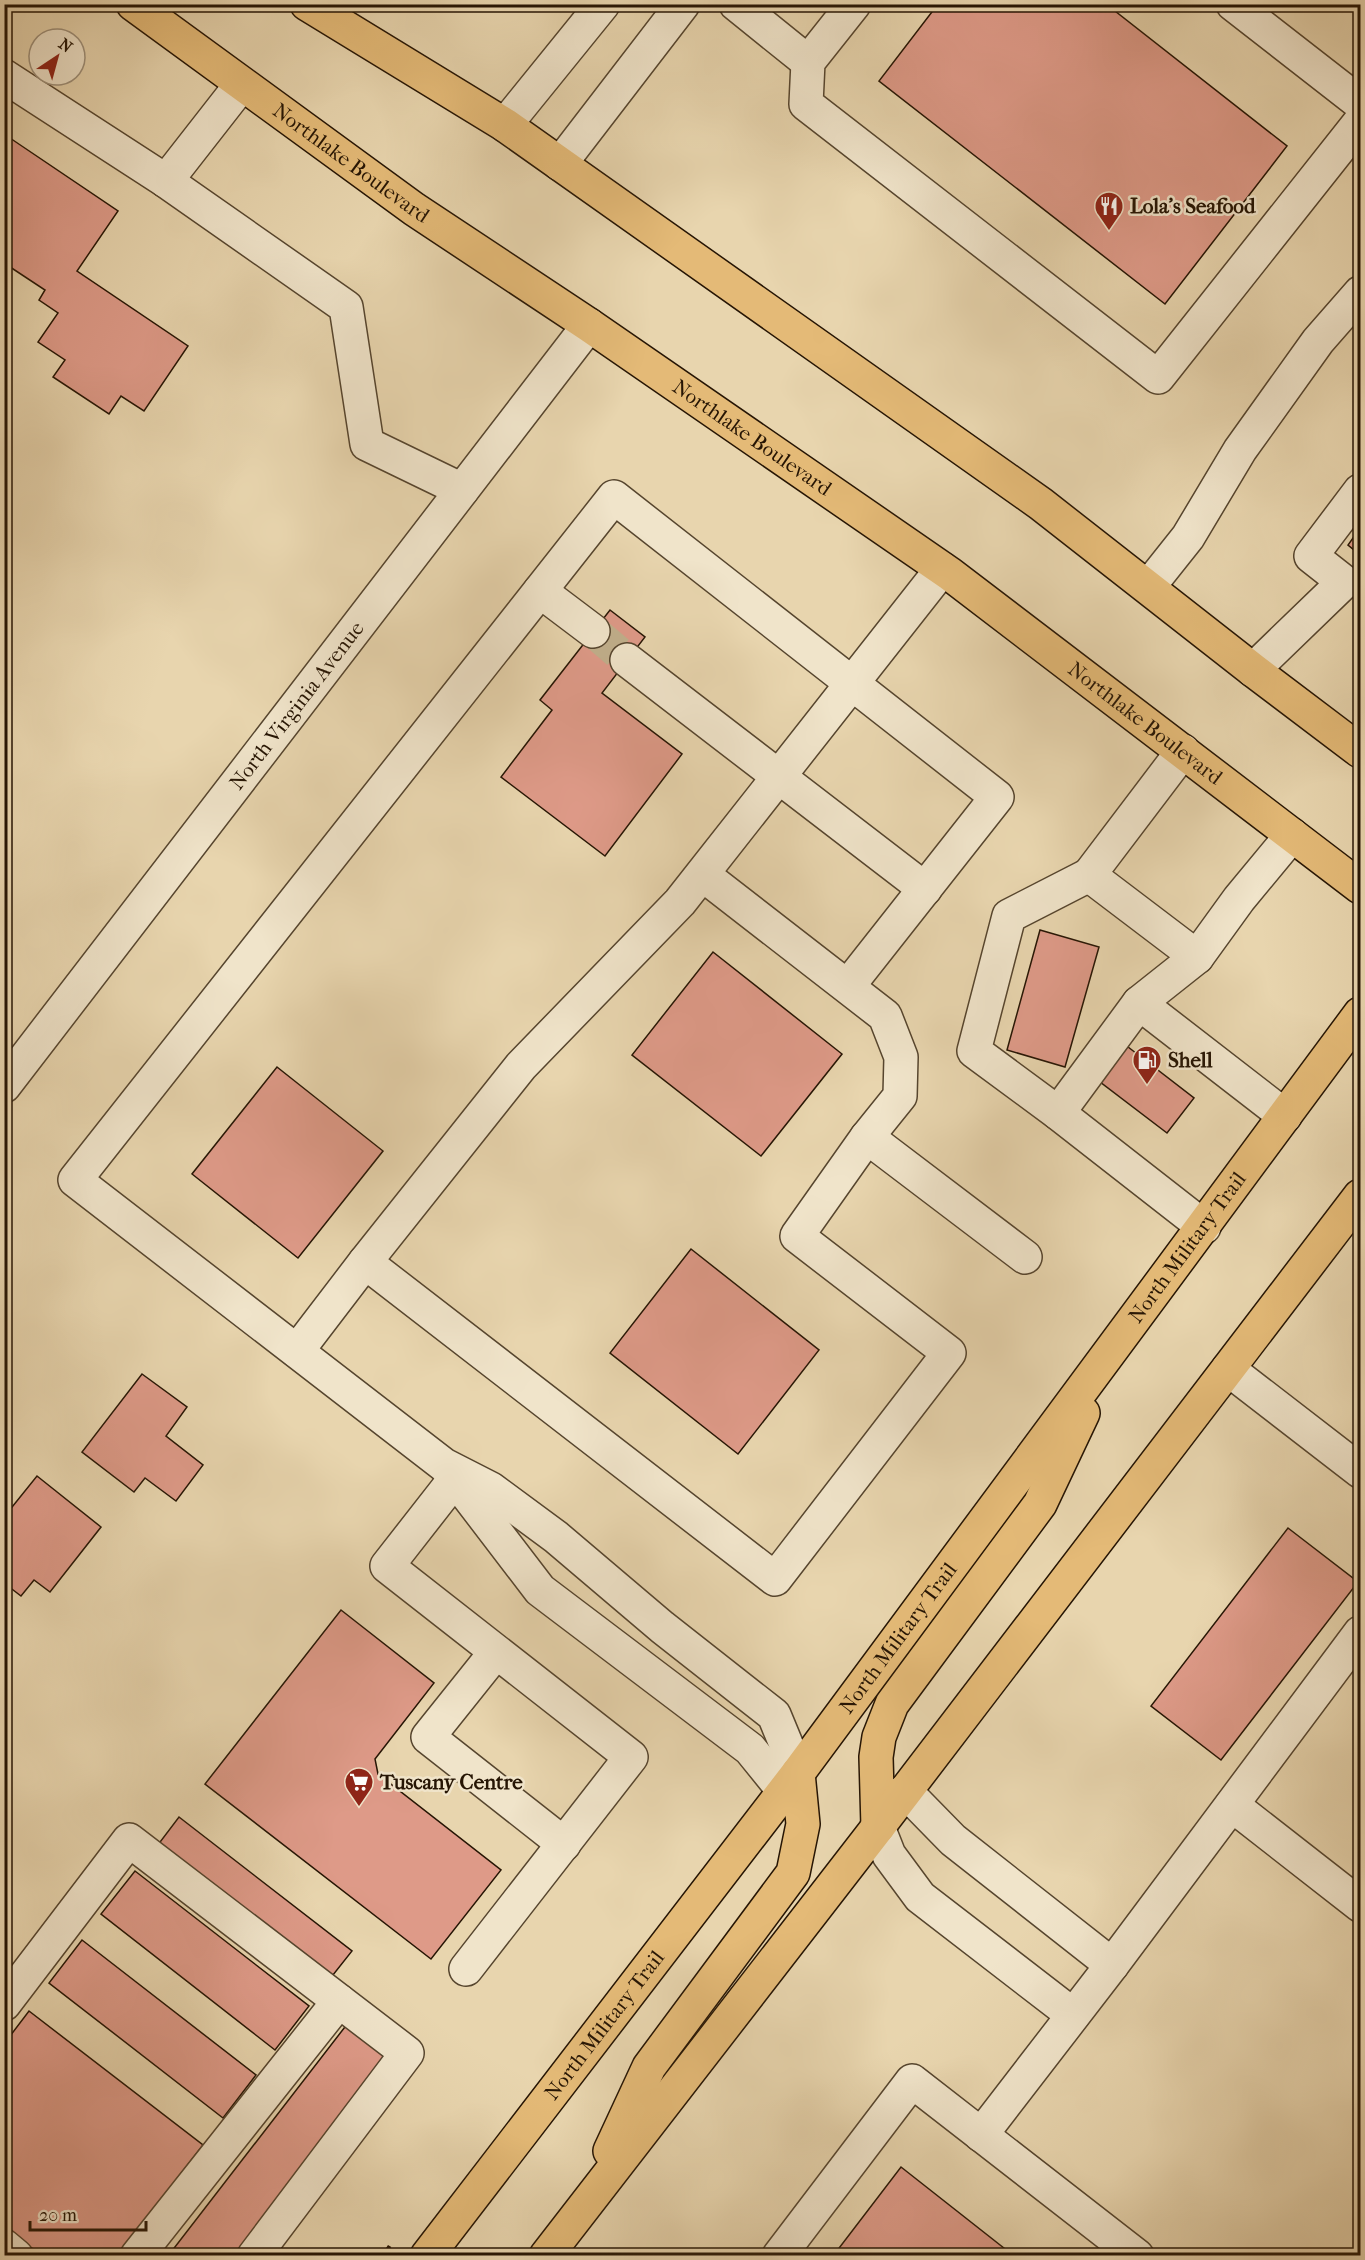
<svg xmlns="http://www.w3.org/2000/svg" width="1365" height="2260" font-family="'IM FELL French Canon',serif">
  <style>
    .building { fill: #de9a88; stroke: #261504; stroke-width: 1.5 }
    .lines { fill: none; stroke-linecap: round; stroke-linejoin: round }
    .minor-tunnel { stroke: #c1af8c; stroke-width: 33; stroke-dasharray: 33 16; stroke-linecap: butt }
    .minor-casing { stroke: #56452e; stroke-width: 36 }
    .major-casing { stroke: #261504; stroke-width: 36 }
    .path { stroke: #261504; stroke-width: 4; stroke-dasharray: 4.5 3; stroke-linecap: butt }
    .minor { stroke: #f0e4ca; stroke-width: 33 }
    .major { stroke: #e4ba77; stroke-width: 33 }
    .labels { text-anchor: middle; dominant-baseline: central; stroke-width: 5; stroke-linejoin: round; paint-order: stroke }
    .street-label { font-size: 21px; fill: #261504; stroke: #f0e4ca }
    .poi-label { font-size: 21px; font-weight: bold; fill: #261504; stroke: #f0e4ca; text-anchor: start }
  </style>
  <rect width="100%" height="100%" fill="#e8d5ae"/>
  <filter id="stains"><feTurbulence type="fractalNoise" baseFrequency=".00333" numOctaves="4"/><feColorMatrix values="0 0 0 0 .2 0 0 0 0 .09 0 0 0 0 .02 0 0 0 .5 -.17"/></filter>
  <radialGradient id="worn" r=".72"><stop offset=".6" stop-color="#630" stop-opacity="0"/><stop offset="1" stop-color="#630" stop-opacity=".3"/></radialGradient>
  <path class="building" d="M938 4H1106L1287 146 1165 304 879 81Z
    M4 134 118 211 77 271 188 346 144 411 121 396 109 414 53 377 65 360 38 342 58 313 39 300 45 290 4 263Z
    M1360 528V555L1348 545Z
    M610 610 645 637 602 693 682 754 605 856 501 777 552 710 540 700Z
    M1040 930 1099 947 1065 1067 1007 1050Z
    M713 952 842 1054 761 1156 632 1055Z
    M1119 1040 1194 1098 1167 1133 1091 1075Z
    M277 1067 383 1151 298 1258 192 1174Z
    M691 1249 819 1350 738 1454 610 1353Z
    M142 1374 187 1407 166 1436 203 1465 176 1501 145 1478 134 1492 82 1452Z
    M37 1476 101 1527 50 1592 34 1580 21 1596 4 1583V1517Z
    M1288 1528 1358 1582 1221 1760 1151 1706Z
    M341 1610 434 1683 375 1759 378 1774 501 1870 431 1959 205 1784Z
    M179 1817 352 1951 329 1980 157 1846Z
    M135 1871 309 2006 275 2050 101 1914Z
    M82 1940 256 2075 223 2118 49 1983Z
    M29 2011 203 2145 118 2256H42L4 2226V2044Z
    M348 2023 392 2056 238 2256H168Z
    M901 2167 1014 2256H833Z"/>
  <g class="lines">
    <path class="minor-tunnel" d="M593 631 627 660"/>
    <g class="minor-casing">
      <g id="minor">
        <path d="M736 4 808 62"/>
        <path d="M854 4 808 62 806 104 1158 377 1360 122"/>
        <path d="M1233 4 1360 103"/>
        <path d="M4 76 166 181"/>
        <path d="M241 85 166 181 346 307 367 444 462 490"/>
        <path d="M505 125 603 4"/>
        <path d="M560 164 683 4"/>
        <path d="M1149 586 1188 537 1240 450 1318 341 1360 293"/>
        <path d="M540 591 593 631"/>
        <path d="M627 660 925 889"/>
        <path d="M1253 670 1344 582 1311 556 1360 491"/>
        <path d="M1183 751 1089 875 1197 957 1239 899 1292 835"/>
        <path d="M702 874 885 1016 901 1057 900 1096 867 1137 797 1236 949 1353 775 1579 365 1262 521 1066 680 902 942 569"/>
        <path d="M1089 875 1009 916 974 1051 1058 1113 1204 1227"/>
        <path d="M1139 1003 1197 957"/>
        <path id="s1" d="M4 1086 589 325"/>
        <path d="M1058 1113 1139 1003 1285 1116"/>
        <path d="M867 1137 1025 1257"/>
        <path d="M297 1351 365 1262"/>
        <path d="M1228 1369 1360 1471"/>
        <path d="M449 1471 540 1590 750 1749 784 1791"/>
        <path d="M455 1479 387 1566 631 1757 466 1969"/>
        <path d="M496 1652 428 1737 564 1844"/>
        <path d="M798 1773 774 1715 662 1627 556 1537 491 1489 444 1465 75 1180 614 497 997 797 848 986"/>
        <path d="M905 1791 953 1840 1112 1965"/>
        <path d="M1232 1805 1360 1905"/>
        <path d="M878 1827 889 1855 920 1897 1073 2015"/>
        <path d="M4 2004 129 1840 407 2053 254 2256"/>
        <path d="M981 2135 1112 1965 1360 1633"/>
        <path d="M4 2246 16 2256"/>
        <path d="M137 2256 339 2001"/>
        <path d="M779 2256 912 2081 1137 2256"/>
      </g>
    </g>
    <g class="major-casing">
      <g id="major">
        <path id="s2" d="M133 4 414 209 589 325 950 574 1360 887"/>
        <path d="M307 4 505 125 1041 504 1253 670 1360 751"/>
        <path d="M878 1827 876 1757 879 1737 892 1704 1040 1504 1083 1413"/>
        <path d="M610 2151 649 2067 793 1873 803 1824 798 1773"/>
        <path id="s3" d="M427 2256 798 1773 1360 1014"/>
        <path d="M546 2256 878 1827 1360 1196"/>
      </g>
    </g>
    <path class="path" d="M383 2256 391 2244"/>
    <use href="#minor" class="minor"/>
    <use href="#major" class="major"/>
  </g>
  <defs>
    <g id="restaurant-pin" transform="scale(1.5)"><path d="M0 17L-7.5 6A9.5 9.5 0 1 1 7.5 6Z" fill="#8f2418" stroke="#f0e4ca"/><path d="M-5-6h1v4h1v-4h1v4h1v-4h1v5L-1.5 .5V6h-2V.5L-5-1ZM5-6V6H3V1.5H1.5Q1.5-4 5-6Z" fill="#fff"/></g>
    <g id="fuel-pin" transform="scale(1.5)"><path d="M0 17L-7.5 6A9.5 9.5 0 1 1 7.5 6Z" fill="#8f2418" stroke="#f0e4ca"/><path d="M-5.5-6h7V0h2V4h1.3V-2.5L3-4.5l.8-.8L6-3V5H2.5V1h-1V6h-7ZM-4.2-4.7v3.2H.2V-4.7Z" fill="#fff"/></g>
    <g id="supermarket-pin" transform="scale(1.5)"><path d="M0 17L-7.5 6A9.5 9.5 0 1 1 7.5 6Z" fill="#8f2418" stroke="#f0e4ca"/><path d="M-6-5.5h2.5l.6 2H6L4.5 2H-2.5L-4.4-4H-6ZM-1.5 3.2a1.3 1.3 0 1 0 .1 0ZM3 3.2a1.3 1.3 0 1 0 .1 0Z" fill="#fff"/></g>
  </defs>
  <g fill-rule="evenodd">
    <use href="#restaurant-pin" x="1109" y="206"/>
    <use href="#fuel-pin" x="1147" y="1060"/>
    <use href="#supermarket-pin" x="359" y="1782"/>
  </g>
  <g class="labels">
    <g class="street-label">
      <text stroke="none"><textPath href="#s2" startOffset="270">Northlake Boulevard</textPath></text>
      <text stroke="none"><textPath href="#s2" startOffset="756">Northlake Boulevard</textPath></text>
      <text stroke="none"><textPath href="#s1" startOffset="480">North Virginia Avenue</textPath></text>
      <text stroke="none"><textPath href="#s2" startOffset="1242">Northlake Boulevard</textPath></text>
      <text stroke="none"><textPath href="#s3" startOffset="1263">North Military Trail</textPath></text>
      <text stroke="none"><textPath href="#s3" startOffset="777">North Military Trail</textPath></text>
      <text stroke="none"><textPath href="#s3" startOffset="291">North Military Trail</textPath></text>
    </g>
    <g class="poi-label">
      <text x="1130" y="206">Lola's Seafood</text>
      <text x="1168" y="1060">Shell</text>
      <text x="380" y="1782">Tuscany Centre</text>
    </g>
  </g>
  <rect width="1365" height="2260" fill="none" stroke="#e8d5ae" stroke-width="24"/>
  <rect x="6" y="6" width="1353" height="2248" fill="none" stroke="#261504" stroke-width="3"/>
  <rect x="12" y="12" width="1341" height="2236" fill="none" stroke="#261504" stroke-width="1.5"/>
  <g transform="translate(57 57) rotate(36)"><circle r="28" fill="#f0e4ca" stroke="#9f917b" stroke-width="1.5"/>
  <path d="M0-4.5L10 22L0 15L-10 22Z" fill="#8f2418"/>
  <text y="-9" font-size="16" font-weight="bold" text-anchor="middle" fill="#261504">N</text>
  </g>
  <path d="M30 2221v9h116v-9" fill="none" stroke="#261504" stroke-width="3"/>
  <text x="39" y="2221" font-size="18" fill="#261504" stroke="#f0e4ca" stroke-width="4.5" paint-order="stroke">20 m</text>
  <rect width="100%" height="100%" filter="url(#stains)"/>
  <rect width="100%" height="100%" fill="url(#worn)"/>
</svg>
